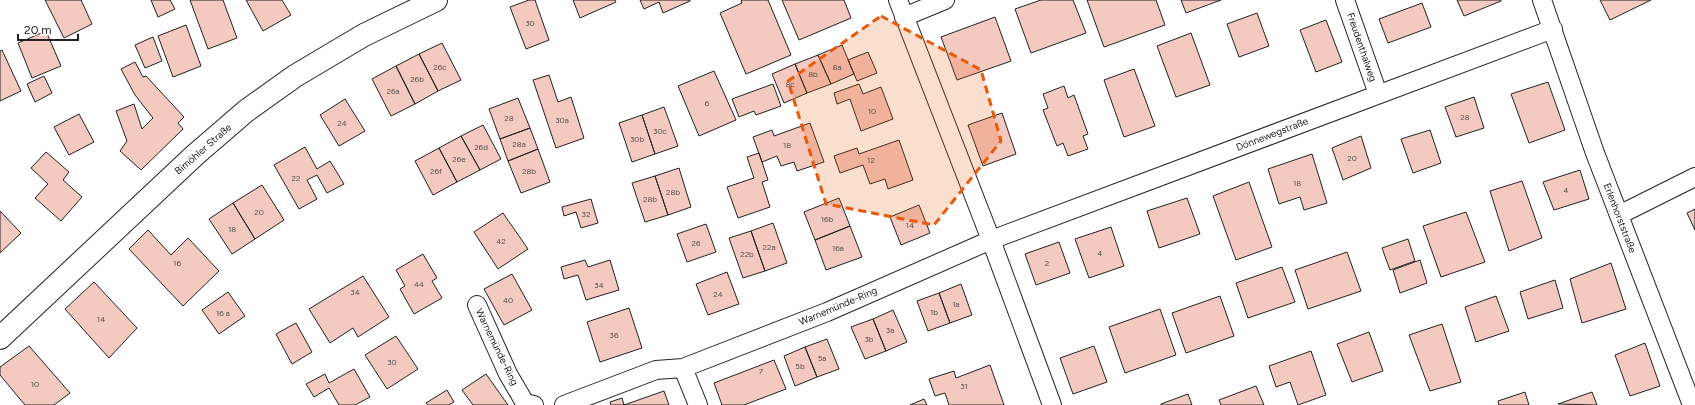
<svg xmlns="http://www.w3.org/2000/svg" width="1695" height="405" font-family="Figtree,sans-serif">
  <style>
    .building { fill: #f3c9c0; stroke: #222 }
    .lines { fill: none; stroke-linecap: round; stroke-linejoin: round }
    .minor-casing { stroke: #222; stroke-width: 20 }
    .tertiary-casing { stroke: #222; stroke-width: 24 }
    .minor { stroke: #fff; stroke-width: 18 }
    .tertiary { stroke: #fff; stroke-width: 22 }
    .marked { fill: #e8590c; fill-opacity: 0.2; stroke: #e8590c; stroke-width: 3; stroke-dasharray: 8 5; stroke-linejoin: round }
    .labels { text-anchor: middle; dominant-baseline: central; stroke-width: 3; stroke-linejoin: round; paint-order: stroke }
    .number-label { font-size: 8px; fill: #564c4a }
    .street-label { font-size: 10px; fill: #222; stroke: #fff }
  </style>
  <rect width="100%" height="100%" fill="#fff"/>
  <path class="building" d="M45 0H81L92 24 64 38Z
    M151 0H170L175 9 158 17Z
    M190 0H223L237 38 208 49Z
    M246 0H282L291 15 263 31Z
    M529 0H535L549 40 526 49 510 7Z
    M573 0H615L616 2 580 18Z
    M640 0H690V1L663 13 659 2 644 9Z
    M741 0H768L791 55 746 74 720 13 742 3Z
    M782 0H844L851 18 799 40Z
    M1041 0H1073L1086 33 1031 53 1015 9Z
    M1087 0H1156L1165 25 1104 47Z
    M1181 0H1221L1186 13Z
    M1457 0H1501V1L1464 16Z
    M1600 0H1651L1610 20Z
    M1422 3 1431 27 1388 43 1379 19Z
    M1257 13 1269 46 1239 57 1227 24Z
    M995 17 1011 61 957 80 941 37Z
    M1326 20 1342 62 1316 72 1300 30Z
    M186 25 201 66 173 77 158 36Z
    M46 31 61 66 32 78 18 43Z
    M1191 33 1210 85 1176 97 1157 46Z
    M153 37 162 61 145 68 135 45Z
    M442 43 461 80 438 91 419 54Z
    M842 45 854 74 831 84 818 55Z
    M2 50 21 91 0 101V51Z
    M868 52 877 73 857 81 848 60Z
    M419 54 438 91 415 104 396 66Z
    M818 55 831 84 807 93 795 64Z
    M135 62 143 77 146 76 184 117 178 123 183 129 141 170 120 151 127 141 116 111 134 104 142 129 153 118 135 95 121 69Z
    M795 64 807 93 784 103 772 74Z
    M396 66 415 104 391 116 372 79Z
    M1134 69 1155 126 1124 137 1104 80Z
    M714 71 736 120 699 136 678 86Z
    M549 75 558 102 571 97 584 138 556 148 533 80Z
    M44 76 52 93 35 102 27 84Z
    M1548 82 1565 130 1529 143 1511 94Z
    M773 84 781 106 756 115 754 111 739 117 732 99Z
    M859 84 863 94 881 87 893 119 861 131 850 99 837 104 834 93Z
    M1064 86 1068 98 1074 95 1088 134 1083 136 1088 149 1068 156 1063 143 1057 146 1043 110 1048 108 1043 94Z
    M1474 97 1484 128 1456 137 1445 107Z
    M518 98 530 128 500 139 489 109Z
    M345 99 365 131 339 146 320 115Z
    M664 107 678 146 655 154 642 115Z
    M1002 113 1016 154 983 166 968 125Z
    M79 114 94 142 69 155 54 127Z
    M642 115 655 154 632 162 619 123Z
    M810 123 824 162 797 171 794 162 781 166 777 156 762 162 753 137 772 130 774 136Z
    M483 125 501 159 480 170 461 136Z
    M530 128 538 149 508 161 500 139Z
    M1430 130 1441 163 1413 173 1401 139Z
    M461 136 480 170 457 182 439 148Z
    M1361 136 1371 168 1343 180 1332 148Z
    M899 140 913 180 888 189 885 179 870 184 863 165 840 173 834 156 857 148 859 154Z
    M305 147 317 169 330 161 344 184 327 193 317 175 307 180 317 199 299 209 274 165Z
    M439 148 457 182 433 195 415 161Z
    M538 149 550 182 521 193 508 161Z
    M46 152 69 172 63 180 82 197 61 221 35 198 48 184 31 168Z
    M759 153 768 180 762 182 770 207 738 218 727 187 754 178 747 157Z
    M1312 154 1327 203 1304 210 1300 197 1279 204 1268 169Z
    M679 168 691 207 668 215 655 176Z
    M1580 170 1589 199 1554 210 1543 182Z
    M655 176 668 215 645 222 632 183Z
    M1522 181 1542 238 1509 251 1490 191Z
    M1249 182 1272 247 1236 260 1213 196Z
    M262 185 284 220 255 239 233 203Z
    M839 198 850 226 815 240 804 212Z
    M1187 198 1200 234 1159 248 1147 211Z
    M591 199 598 223 581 228 576 212 564 216 562 207Z
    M233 203 255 239 232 254 209 219Z
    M919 205 930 233 901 245 890 217Z
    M1695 209V230L1687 213Z
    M0 211 21 233 0 253Z
    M1466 212 1485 262 1441 277 1423 226Z
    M503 213 528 249 498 269 474 232Z
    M773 223 787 263 765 271 751 231Z
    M706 224 716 252 687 262 677 234Z
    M850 226 862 257 826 270 815 240Z
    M1111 227 1124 266 1089 278 1075 239Z
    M148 230 171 255 188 238 219 271 183 306 129 249Z
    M751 231 765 271 743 278 729 238Z
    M1408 239 1415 261 1390 270 1382 248Z
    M1059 242 1070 273 1036 285 1025 254Z
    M1347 252 1361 291 1308 309 1295 270Z
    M423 254 437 278 432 281 442 298 414 314 400 289 405 286 396 270Z
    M585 260 588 267 610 260 619 290 586 300 578 275 564 279 561 267Z
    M1420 260 1427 283 1400 293 1393 270Z
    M1611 263 1626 309 1582 323 1570 279Z
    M1282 267 1295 302 1248 318 1236 283Z
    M727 272 739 304 708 315 696 284Z
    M512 274 532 310 504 325 484 289Z
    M363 276 389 317 358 337 353 328 330 343 309 309Z
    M1555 280 1563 308 1528 319 1520 292Z
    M94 282 137 328 109 358 65 309Z
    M961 284 972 315 950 323 939 293Z
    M228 292 245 316 219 334 202 310Z
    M939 293 950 323 928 331 917 301Z
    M1220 296 1234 336 1186 353 1172 313Z
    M1496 296 1509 331 1476 342 1465 307Z
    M629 308 642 348 600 362 587 322Z
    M1160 309 1176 355 1125 373 1109 327Z
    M893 310 907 342 886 351 873 319Z
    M873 319 886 351 865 359 851 327Z
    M296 323 312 352 292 364 276 334Z
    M1442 324 1461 382 1430 391 1409 335Z
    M1369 332 1383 371 1352 382 1337 344Z
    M396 336 418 369 387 389 365 355Z
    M827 339 839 369 817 377 805 347Z
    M1645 343 1660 386 1630 396 1615 355Z
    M29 346 70 393 54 405H25L0 375V367Z
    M1094 346 1107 382 1073 394 1060 358Z
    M805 347 817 377 795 386 784 356Z
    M1311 351 1326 395 1298 405 1290 382 1276 387 1269 366Z
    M774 360 786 389 744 405H722L714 383Z
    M990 365 1004 405H949L945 393 935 396 929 379 954 371 956 378Z
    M354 369 370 397 355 405H339L329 388 314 397 306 384 325 374 329 383Z
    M486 374 508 405H473L462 390Z
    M1256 386 1264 405H1221L1219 400Z
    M447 390 454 402 449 405H428L426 403Z
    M664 391 669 405H611L610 402 622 398 624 405Z
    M1525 392 1529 405H1499L1498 401Z
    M1592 392 1597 405 1558 404Z
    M1188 394 1192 405H1161V404Z
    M924 399 927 405H910Z"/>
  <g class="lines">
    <g class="minor-casing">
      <path id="minor" d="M898 0 991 240 1052 405
        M1345 0 1378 94
        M1542 0 1595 153 1692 405
        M904 17 945 0
        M1619 215 1695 177
        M477 305 508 374 525 403 534 405
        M683 368 698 405
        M564 405 656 370 683 368 827 312 991 240 1553 29"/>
    </g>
    <g class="tertiary-casing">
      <path id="tertiary" d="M0 338 195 155 246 111 295 76 364 35 436 0"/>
    </g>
    <use href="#minor" class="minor"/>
    <use href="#tertiary" class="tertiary"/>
  </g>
  <path class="marked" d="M881 16 981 70 1001 141 934 225 826 204 788 81Z"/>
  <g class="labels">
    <g class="number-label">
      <text x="530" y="23">30</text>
      <text x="440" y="67">26c</text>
      <text x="837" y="67">8a</text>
      <text x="813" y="74">8b</text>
      <text x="417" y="79">26b</text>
      <text x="790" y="84">8c</text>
      <text x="393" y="91">26a</text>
      <text x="707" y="103">6</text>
      <text x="872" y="111">10</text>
      <text x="1465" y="117">28</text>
      <text x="509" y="118">28</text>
      <text x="562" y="120">30a</text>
      <text x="342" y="123">24</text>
      <text x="660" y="131">30c</text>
      <text x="637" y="139">30b</text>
      <text x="519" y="144">28a</text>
      <text x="787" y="145">18</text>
      <text x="481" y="147">26d</text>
      <text x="1352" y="158">20</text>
      <text x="459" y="159">26e</text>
      <text x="871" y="160">12</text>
      <text x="436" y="171">26f</text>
      <text x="529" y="171">28b</text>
      <text x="296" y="178">22</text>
      <text x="1297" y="183">18</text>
      <text x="1566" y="190">4</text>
      <text x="673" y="192">28b</text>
      <text x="650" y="199">28b</text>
      <text x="259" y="212">20</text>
      <text x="586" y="214">32</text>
      <text x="827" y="219">16b</text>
      <text x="910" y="225">14</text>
      <text x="232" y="229">18</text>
      <text x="501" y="241">42</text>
      <text x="696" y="243">26</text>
      <text x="769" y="247">22a</text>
      <text x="838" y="248">16a</text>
      <text x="1100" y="253">4</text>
      <text x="747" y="254">22b</text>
      <text x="177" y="263">16</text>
      <text x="1047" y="263">2</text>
      <text x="419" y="284">44</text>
      <text x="599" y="285">34</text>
      <text x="355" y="292">34</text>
      <text x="718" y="294">24</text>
      <text x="508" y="300">40</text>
      <text x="956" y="304">1a</text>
      <text x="934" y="312">1b</text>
      <text x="223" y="313">16 a</text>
      <text x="101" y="319">14</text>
      <text x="890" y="330">3a</text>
      <text x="614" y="335">36</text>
      <text x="869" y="339">3b</text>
      <text x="822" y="358">5a</text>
      <text x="392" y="362">30</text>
      <text x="800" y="366">5b</text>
      <text x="761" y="371">7</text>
      <text x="35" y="384">10</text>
      <text x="964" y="386">31</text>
    </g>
    <g class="street-label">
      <text transform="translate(1362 47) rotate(71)">Freudenthalweg</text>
      <text transform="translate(1272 134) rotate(-21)">Dönnewegstraße</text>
      <text transform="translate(203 149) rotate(-41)">Bimöhler Straße</text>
      <text transform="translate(1620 218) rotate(69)">Erlenhorststraße</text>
      <text transform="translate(838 306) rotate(-23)">Warnemünde-Ring</text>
      <text transform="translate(497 347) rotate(64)">Warnemünde-Ring</text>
    </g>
  </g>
  <path d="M18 34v6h60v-6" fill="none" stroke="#222222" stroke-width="2"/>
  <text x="24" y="34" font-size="12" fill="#222222" stroke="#ffffff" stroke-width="3" paint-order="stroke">20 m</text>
</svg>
